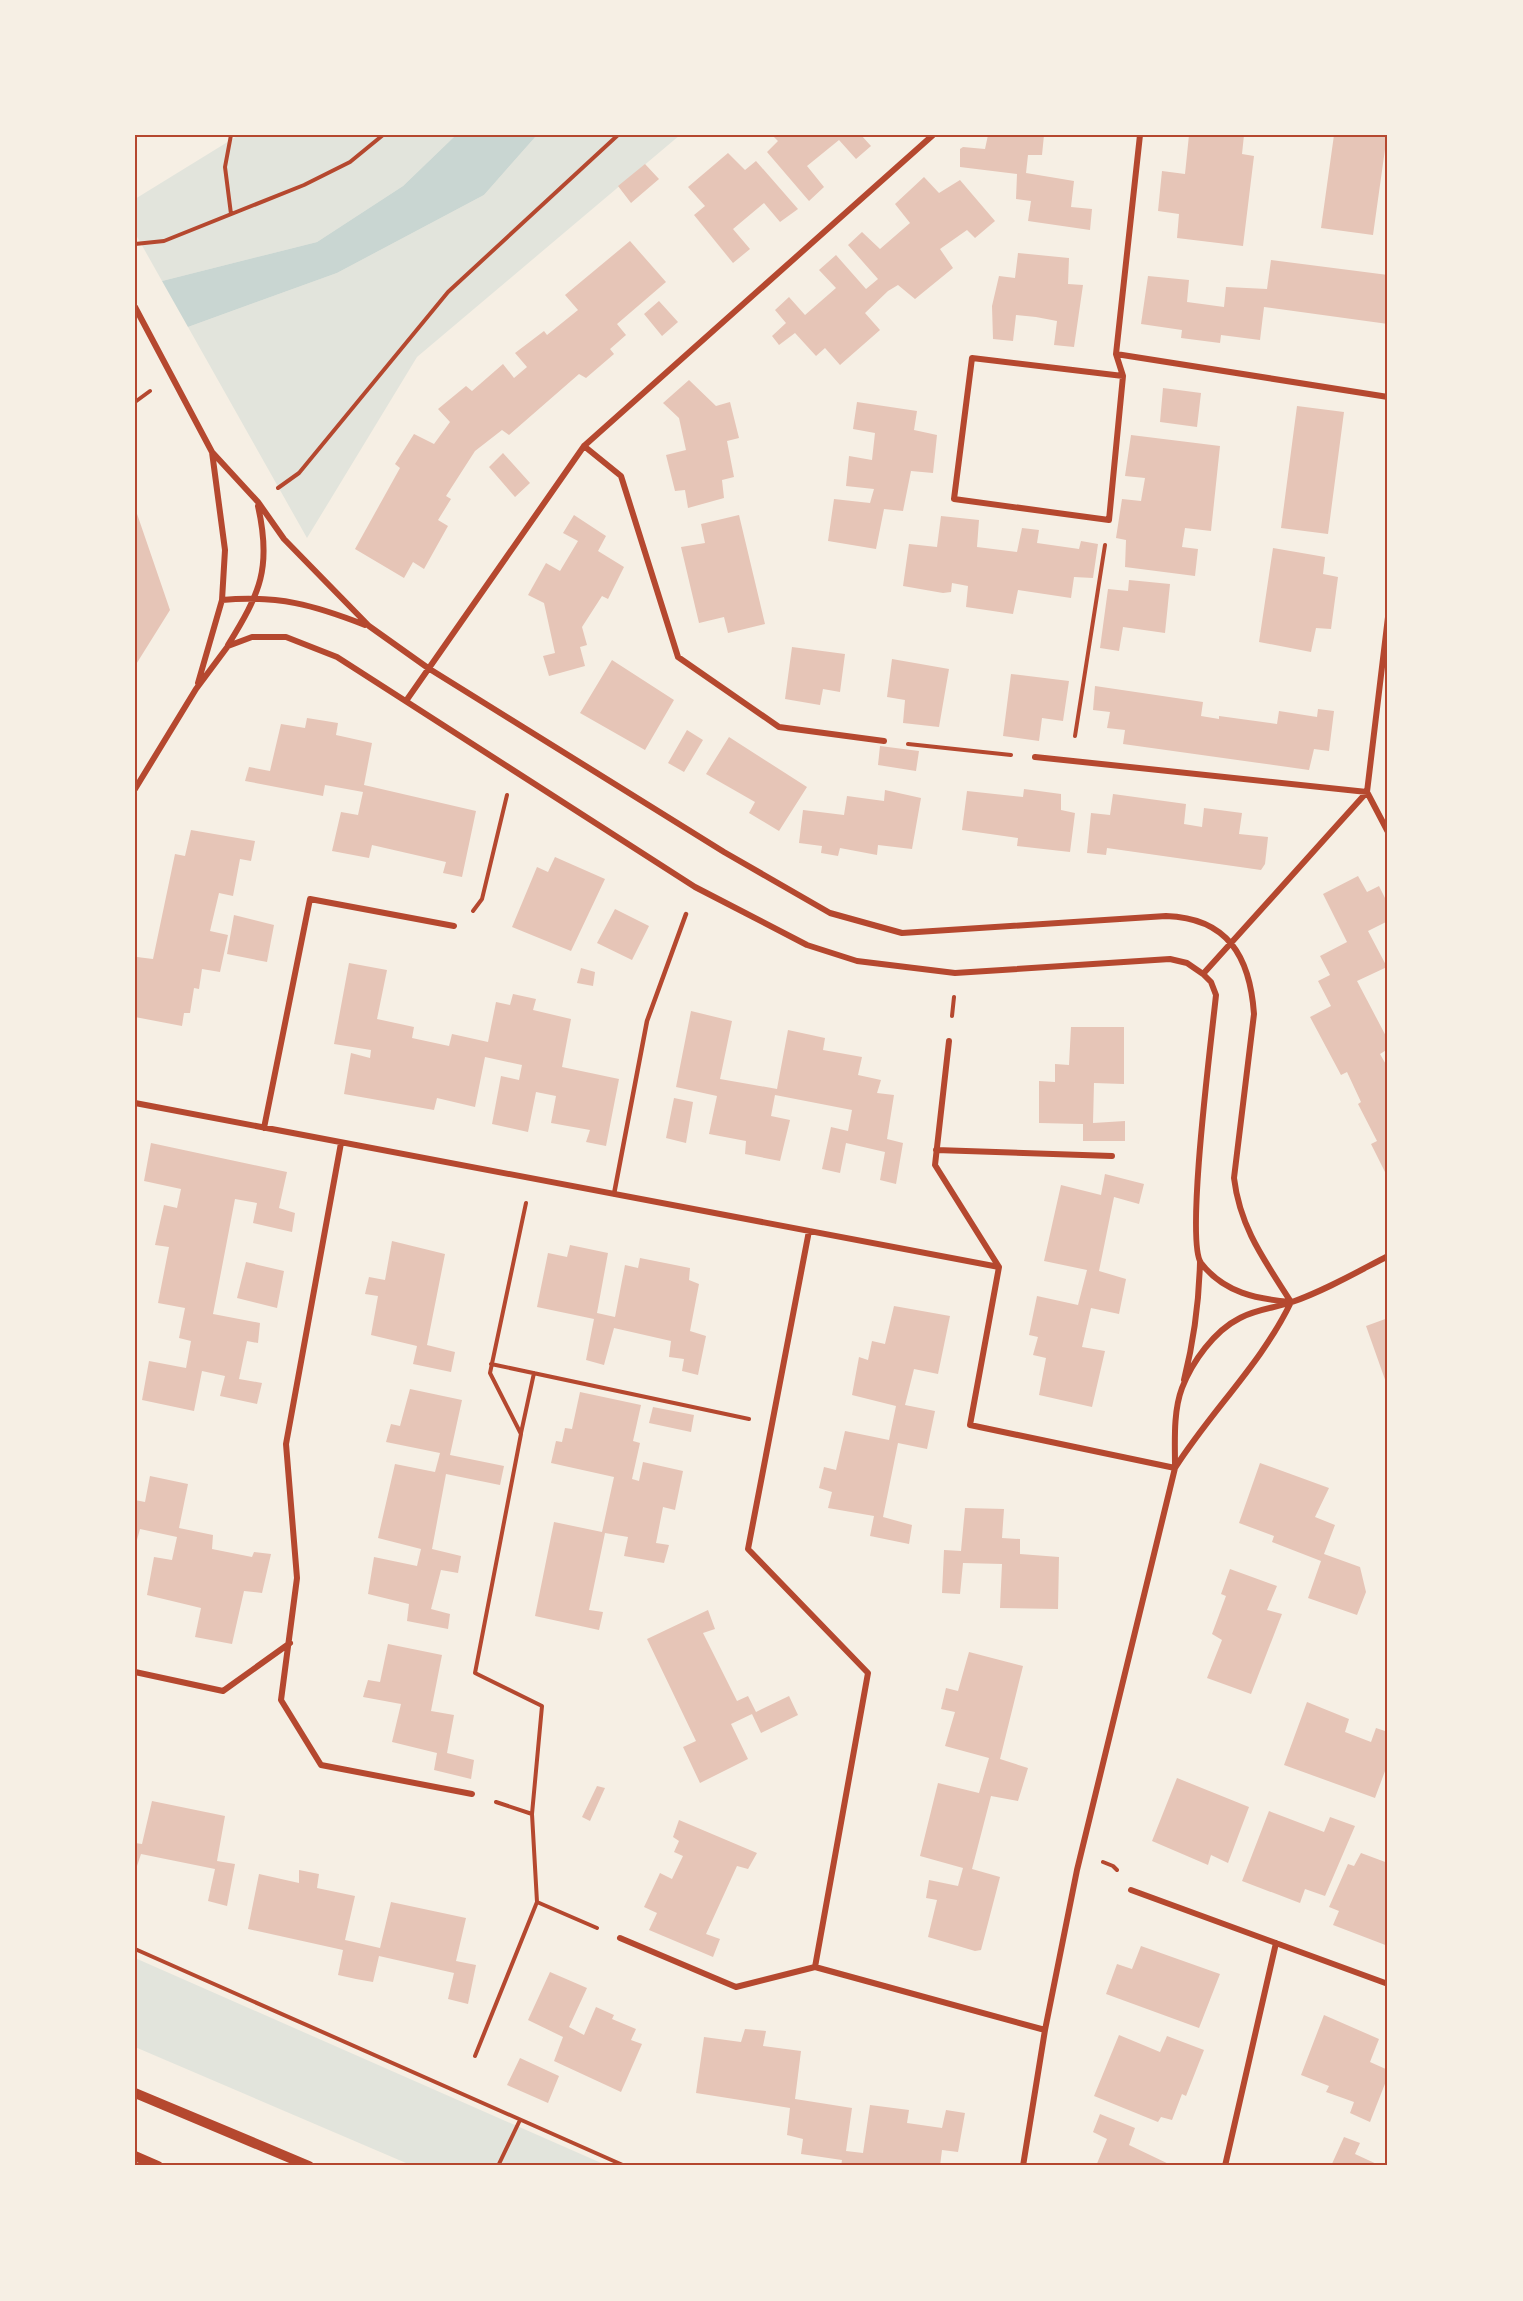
<svg xmlns="http://www.w3.org/2000/svg" width="1523" height="2301" font-family="'Fira Sans Condensed',sans-serif">
  <style>
    .green { fill: #e2e4dc }
    .water { fill: #c9d6d2 }
    .building { fill: #e6c5b7 }
    .lines { fill: none; stroke-linecap: round; stroke-linejoin: round }
    .path { stroke: #b5482f; stroke-width: 4 }
    .service { stroke: #b5482f; stroke-width: 4.5 }
    .minor { stroke: #b5482f; stroke-width: 6 }
    .tertiary { stroke: #b5482f; stroke-width: 10 }
    .neatline { fill: none; stroke: #b5482f; stroke-width: 2 }
  </style>
  <rect width="100%" height="100%" fill="#f6efe4"/>
  <path class="green" d="M239 135H456L403 186 317 242 162 281 135 233V199Z
    M537 135H680L417 357 307 538 188 327 337 273 484 195Z
    M135 1958 608 2166H413L135 2047Z"/>
  <path class="water" d="M456 135H537L484 195 337 273 188 327 162 281 317 242 403 186Z"/>
  <path class="building" d="M772 135H861L871 146 856 159 839 140 807 166 824 187 809 201 767 152 778 141Z
    M988 135H1044L1042 155H1028L1026 173 1074 181 1071 207 1092 209 1090 230 1028 221 1031 201 1016 199 1017 174 960 167V149L963 147 985 149Z
    M1189 135H1244L1242 154 1254 156 1243 246 1177 238 1179 214 1158 211 1162 171 1185 174Z
    M1334 135H1387L1373 235 1321 228Z
    M728 153 745 170 756 161 798 209 780 222 764 203 733 229 750 249 733 263 694 215 705 206 688 187Z
    M645 164 659 179 631 203 618 186Z
    M924 177 939 193 960 180 995 221 975 238 967 230 940 249 953 268 915 299 898 285 888 291 865 313 880 330 840 365 825 348 816 356 795 333 779 345 772 336 786 323 775 310 789 297 805 315 836 288 819 270 836 255 866 289 878 279 848 245 862 232 880 249 910 223 895 204Z
    M630 241 666 282 617 324 626 335 610 349 614 354 586 378 579 374 509 435 502 430 475 451 446 496 451 499 438 520 448 526 424 569 413 562 404 578 355 549 400 468 395 464 414 434 434 444 450 422 438 409 466 386 472 391 503 364 514 378 527 367 515 353 544 331 547 335 578 310 565 295Z
    M1018 253 1069 258 1068 284 1083 285 1074 347 1054 345 1057 321 1036 317 1016 315 1013 341 993 339 992 306 999 276 1015 278Z
    M1271 260 1388 275V324L1264 307 1260 340 1221 335 1220 343 1181 338 1182 330 1141 324 1148 276 1189 280 1187 302 1224 307 1226 287 1267 289Z
    M659 301 678 322 662 336 644 314Z
    M689 380 716 406 730 402 739 438 727 441 734 477 722 480 724 498 688 508 685 490 675 491 666 455 686 450 679 418 663 403Z
    M1163 388 1201 393 1197 427 1160 422Z
    M857 402 917 411 914 430 937 435 933 473 911 471 903 511 884 509 876 549 828 541 834 499 870 503 874 489 846 486 849 456 872 460 875 433 853 429Z
    M1297 406 1344 412 1328 534 1281 528Z
    M1131 435 1220 446 1211 531 1185 528 1182 547 1198 549 1195 576 1125 567 1126 540 1116 538 1122 499 1141 501 1145 478 1125 476Z
    M503 453 530 483 515 497 489 467Z
    M135 508 170 610 135 666Z
    M574 515 606 536 598 551 624 567 608 599 602 596 582 627 587 645 580 647 585 666 549 676 543 656 555 653 544 603 528 595 546 563 560 571 578 541 563 533Z
    M739 515 765 624 728 633 724 617 699 623 681 547 705 543 701 524Z
    M941 516 979 520 977 547 1017 552 1022 528 1039 530 1037 543 1079 549 1081 541 1098 544 1093 578 1074 577 1071 598 1018 590 1013 614 966 607 968 586 952 583 951 592 943 593 903 586 909 544 937 547Z
    M1273 548 1325 557 1323 574 1338 577 1331 629 1316 628 1311 652 1259 642Z
    M1129 580 1170 584 1165 633 1123 627 1119 651 1100 648 1108 589 1128 591Z
    M792 647 845 654 840 692 823 689 820 705 785 699Z
    M892 659 949 669 939 727 903 723 905 700 887 697Z
    M612 660 674 700 645 750 580 713Z
    M1011 674 1069 681 1063 721 1042 718 1039 741 1003 736Z
    M1095 686 1203 702 1201 716 1219 719V716L1277 724 1279 711 1317 717 1318 709 1334 711 1329 751 1314 749 1309 770 1123 744 1125 730 1107 728 1110 712 1093 710Z
    M307 718 338 723 336 735 372 743 364 785 476 811 462 877 443 873 446 862 372 845 369 858 332 851 341 812 358 815 363 792 325 785 323 796 245 781 249 767 270 771 281 724 305 728Z
    M687 730 703 740 684 772 668 763Z
    M729 737 807 787 779 831 749 813 755 802 706 774Z
    M880 746 919 751 916 771 878 765Z
    M1024 789 1061 794V810L1075 813 1070 852 1017 846 1018 838 962 830 967 791 1023 797Z
    M885 790 921 798 912 849 878 845 877 855 840 848 838 856 821 853 822 846 799 843 803 810 844 815 847 796 884 801Z
    M1113 794 1186 804 1184 824 1202 827 1204 808 1242 813 1239 834 1268 837 1265 864 1261 870 1107 848 1106 855 1087 853 1091 813 1110 815Z
    M191 830 255 841 251 861 240 859 233 896 219 893 210 931 228 935 220 972 202 969 199 989 194 988 190 1013H184L182 1026 135 1017V969L137 957 153 959 175 854 185 856Z
    M555 857 605 879 571 951 512 927 537 867 548 872Z
    M1358 876 1367 892 1379 886 1388 904V921L1368 931 1387 967 1357 981 1388 1040V1049L1380 1054 1388 1068V1178L1371 1144 1377 1141 1358 1104 1361 1102 1347 1072 1341 1075 1310 1017 1331 1006 1318 981 1330 975 1320 956 1347 942 1323 894Z
    M615 909 649 926 632 960 597 943Z
    M234 915 274 925 267 962 227 954Z
    M349 963 387 970 377 1019 414 1027 412 1038 449 1046 452 1034 488 1042 496 1002 510 1005 513 994 536 999 533 1010 571 1019 562 1067 619 1079 606 1146 586 1142 590 1130 551 1123 556 1096 536 1092 528 1132 492 1124 501 1076 519 1080 522 1065 485 1057 475 1107 437 1098 434 1110 344 1094 351 1053 370 1058 371 1050 334 1044Z
    M581 968 595 972 593 986 577 983Z
    M691 1011 732 1021 720 1079 777 1089 788 1030 825 1038 823 1050 862 1057 858 1075 881 1080 877 1093 894 1095 887 1139 903 1143 896 1184 880 1180 885 1152 846 1143 840 1173 822 1169 831 1127 848 1131 852 1110 775 1095 771 1116 790 1120 780 1161 745 1154 746 1141 709 1134 717 1096 676 1087Z
    M1071 1027H1124V1084L1094 1083 1093 1123 1125 1121V1141H1083V1124L1039 1123V1081L1055 1082V1064L1069 1065Z
    M674 1098 693 1102 686 1143 666 1138Z
    M151 1143 287 1172 279 1208 295 1213 292 1232 253 1223 257 1203 235 1199 213 1314 260 1323 258 1343 247 1341 239 1379 262 1383 257 1404 220 1396 225 1376 202 1371 194 1411 142 1400 149 1361 186 1368 191 1341 179 1338 185 1308 158 1303 169 1247 155 1245 159 1227 164 1205 177 1208 181 1189 144 1181Z
    M1105 1174 1144 1184 1139 1204 1114 1197 1099 1271 1126 1279 1119 1314 1091 1308 1082 1347 1105 1351 1092 1407 1039 1395 1046 1358 1033 1355 1038 1337 1029 1335 1037 1296 1078 1305 1087 1270 1044 1261 1061 1185 1101 1195Z
    M392 1241 445 1254 427 1345 455 1352 451 1372 413 1364 417 1346 371 1335 378 1296 365 1294 369 1277 385 1280Z
    M570 1245 608 1253 597 1313 615 1317 625 1265 638 1268 640 1258 690 1268 689 1280 699 1284 690 1331 706 1336 698 1375 682 1371 684 1359 669 1357 671 1341 614 1328 604 1365 586 1360 594 1319 537 1307 548 1253 567 1257Z
    M246 1262 284 1271 277 1308 237 1298Z
    M894 1306 950 1316 938 1374 914 1369 905 1405 935 1411 927 1449 898 1443 883 1517 912 1525 909 1544 870 1536 874 1516 828 1508 832 1492 819 1488 824 1467 836 1470 845 1431 889 1440 896 1406 852 1395 859 1357 868 1360 872 1341 885 1344Z
    M1388 1318V1388L1366 1326Z
    M410 1389 462 1400 450 1455 504 1466 500 1485 446 1474 432 1549 461 1556 458 1573 441 1570 431 1609 450 1614 448 1629 407 1621 409 1604 368 1594 374 1557 417 1566 421 1549 378 1538 395 1464 435 1472 440 1453 386 1442 391 1424 400 1426Z
    M580 1392 641 1405 633 1441 640 1443 632 1479 639 1481 643 1462 683 1471 675 1510 663 1507 656 1543 669 1545 664 1563 624 1556 628 1537 605 1533 589 1610 603 1612 599 1630 535 1616 554 1522 602 1532 614 1477 551 1463 556 1441 562 1442 565 1428 572 1429Z
    M653 1407 694 1415 691 1432 649 1423Z
    M1260 1463 1329 1488 1315 1517 1335 1525 1324 1554 1360 1567 1366 1592 1357 1615 1308 1598 1321 1561 1272 1542 1274 1536 1239 1523Z
    M150 1476 188 1484 179 1528 213 1535 212 1549 252 1557 254 1552 271 1554 262 1593 244 1591 232 1644 195 1637 201 1608 147 1595 154 1557 172 1560 177 1537 140 1529 135 1547V1500L145 1502Z
    M965 1508 1004 1509 1002 1538 1020 1539V1554L1059 1557 1058 1609 1000 1608 1002 1564 963 1563 960 1594 942 1593 944 1550 961 1551Z
    M1230 1569 1277 1586 1267 1610 1282 1614 1251 1694 1207 1678 1222 1640 1212 1634 1226 1596 1221 1594Z
    M708 1610 715 1629 703 1633 737 1701 748 1696 756 1712 789 1696 798 1715 761 1733 752 1714 731 1724 748 1759 700 1783 683 1747 696 1741 647 1639Z
    M388 1644 442 1655 431 1711 454 1715 447 1753 474 1760 471 1779 434 1770 437 1753 392 1742 401 1704 363 1697 368 1680 380 1682Z
    M969 1652 1023 1666 1000 1759 1028 1768 1018 1801 991 1796 972 1869 1000 1877 981 1950 975 1951 928 1937 937 1900 926 1898 929 1880 958 1886 963 1868 920 1856 938 1783 979 1793 989 1758 945 1746 955 1712 941 1709 946 1688 958 1691Z
    M1307 1702 1349 1719 1345 1732 1371 1742 1376 1728 1388 1732V1763L1375 1798 1284 1765Z
    M1177 1778 1249 1807 1228 1863 1211 1855 1208 1865 1152 1841Z
    M597 1786 605 1788 590 1821 582 1817Z
    M152 1801 225 1816 217 1861 235 1864 227 1906 208 1901 215 1869 141 1854 135 1872V1843L142 1844Z
    M1269 1811 1324 1832 1330 1817 1355 1826 1325 1896 1305 1889 1300 1903 1242 1881Z
    M679 1820 757 1853 748 1869 737 1866 706 1934 720 1939 713 1957 649 1930 657 1913 644 1907 660 1873 672 1879 683 1856 674 1852 679 1841 673 1837Z
    M1361 1853 1388 1863V1946L1333 1925 1339 1911 1329 1907 1348 1864 1354 1866Z
    M299 1870 319 1874 317 1888 355 1896 345 1940 380 1948 391 1902 466 1918 456 1961 476 1965 468 2004 448 1999 454 1973 379 1956 373 1982 356 1979 338 1975 343 1950 248 1929 259 1874 299 1883Z
    M1141 1946 1220 1974 1199 2028 1106 1994 1117 1964 1132 1969Z
    M550 1972 587 1988 569 2027 584 2035 596 2007 614 2015 612 2019 636 2029 631 2040 642 2044 621 2092 554 2061 563 2037 528 2020Z
    M1324 2015 1379 2039 1370 2062 1388 2070V2076L1370 2122 1350 2113 1354 2102 1326 2092 1329 2086 1301 2075Z
    M745 2029 766 2031 763 2046 801 2051 795 2099 852 2108 846 2151 863 2153 870 2105 909 2110 907 2123 942 2128 946 2110 965 2113 958 2152 942 2150 940 2166H878L862 2163V2166H841L842 2160 801 2154 803 2139 787 2135 790 2108 696 2093 704 2037 741 2042Z
    M1119 2035 1160 2052 1167 2036 1204 2050 1186 2096 1182 2094 1172 2120 1161 2117 1158 2122 1094 2096Z
    M520 2058 559 2076 548 2103 507 2085Z
    M1100 2114 1135 2128 1129 2145 1173 2166H1096L1107 2139 1093 2132Z
    M1344 2137 1360 2143 1355 2154 1381 2166H1331Z"/>
  <g class="lines">
    <path class="path" d="M231 135 225 167 231 214
      M135 244 164 241 304 185 350 162 383 135
      M135 402 150 391
      M278 488 299 473 448 292 618 135
      M1075 736 1105 545
      M908 744 1011 755
      M473 911 482 899 507 795
      M952 1016 954 997
      M491 1364 749 1419
      M521 1433 534 1373
      M496 1802 532 1814
      M1103 1862 1113 1866 1117 1870
      M537 1902 597 1928
      M135 1949 625 2166
      M475 2056 537 1902 532 1814 542 1706 475 1673 521 1434 490 1373 526 1203
      M498 2166 520 2120"/>
    <path class="service" d="M614 1194 647 1021 686 914"/>
    <path class="minor" d="M135 307 212 452 258 502 284 539 369 626 428 668 724 852 830 913 902 933 1166 916C1228 918 1250 957 1254 1014L1234 1178C1240 1228 1265 1261 1291 1302
      M1116 354 1388 397
      M1123 376 972 358 954 499 1109 520 1123 376 1116 354 1140 135
      M584 446 621 476 678 657 779 727 884 741
      M222 600C278 595 314 605 365 625
      M228 645C260 593 272 568 258 506
      M198 683 222 600 225 550 212 452
      M406 701 584 446 933 135
      M1035 757 1367 792 1388 832
      M135 789 196 689 228 646 252 637H286L337 657 695 887 807 945 857 961 955 973 1170 959 1187 963 1203 974 1211 982 1216 995C1212 1035 1185 1241 1201 1263 1224 1293 1257 1299 1291 1302
      M1203 974 1367 792 1388 617
      M949 1041 935 1165 999 1267 970 1425 1175 1468
      M135 1103 999 1267
      M264 1128 310 899 454 926
      M341 1143 286 1444 297 1578 281 1700 321 1765 472 1794
      M936 1150 1112 1156
      M809 1231 748 1549 868 1673 815 1967 1045 2030
      M1184 1380C1194 1340 1199 1303 1200 1262
      M1175 1466C1175 1442 1173 1412 1182 1388 1192 1362 1214 1331 1240 1318 1257 1309 1275 1308 1292 1302 1326 1290 1357 1272 1388 1256
      M135 1672 223 1691 290 1643
      M1131 1890 1388 1984
      M620 1938 736 1987 815 1967
      M1023 2166 1045 2030 1077 1870 1175 1468C1211 1411 1262 1363 1291 1302
      M1225 2166 1276 1943"/>
    <path class="tertiary" d="M135 2093 309 2166
      M135 2156 158 2166"/>
  </g>
  <rect width="1523" height="2301" fill="none" stroke="#f6efe4" stroke-width="273"/>
  <rect x="136" y="136" width="1250" height="2028" class="neatline"/>
</svg>
